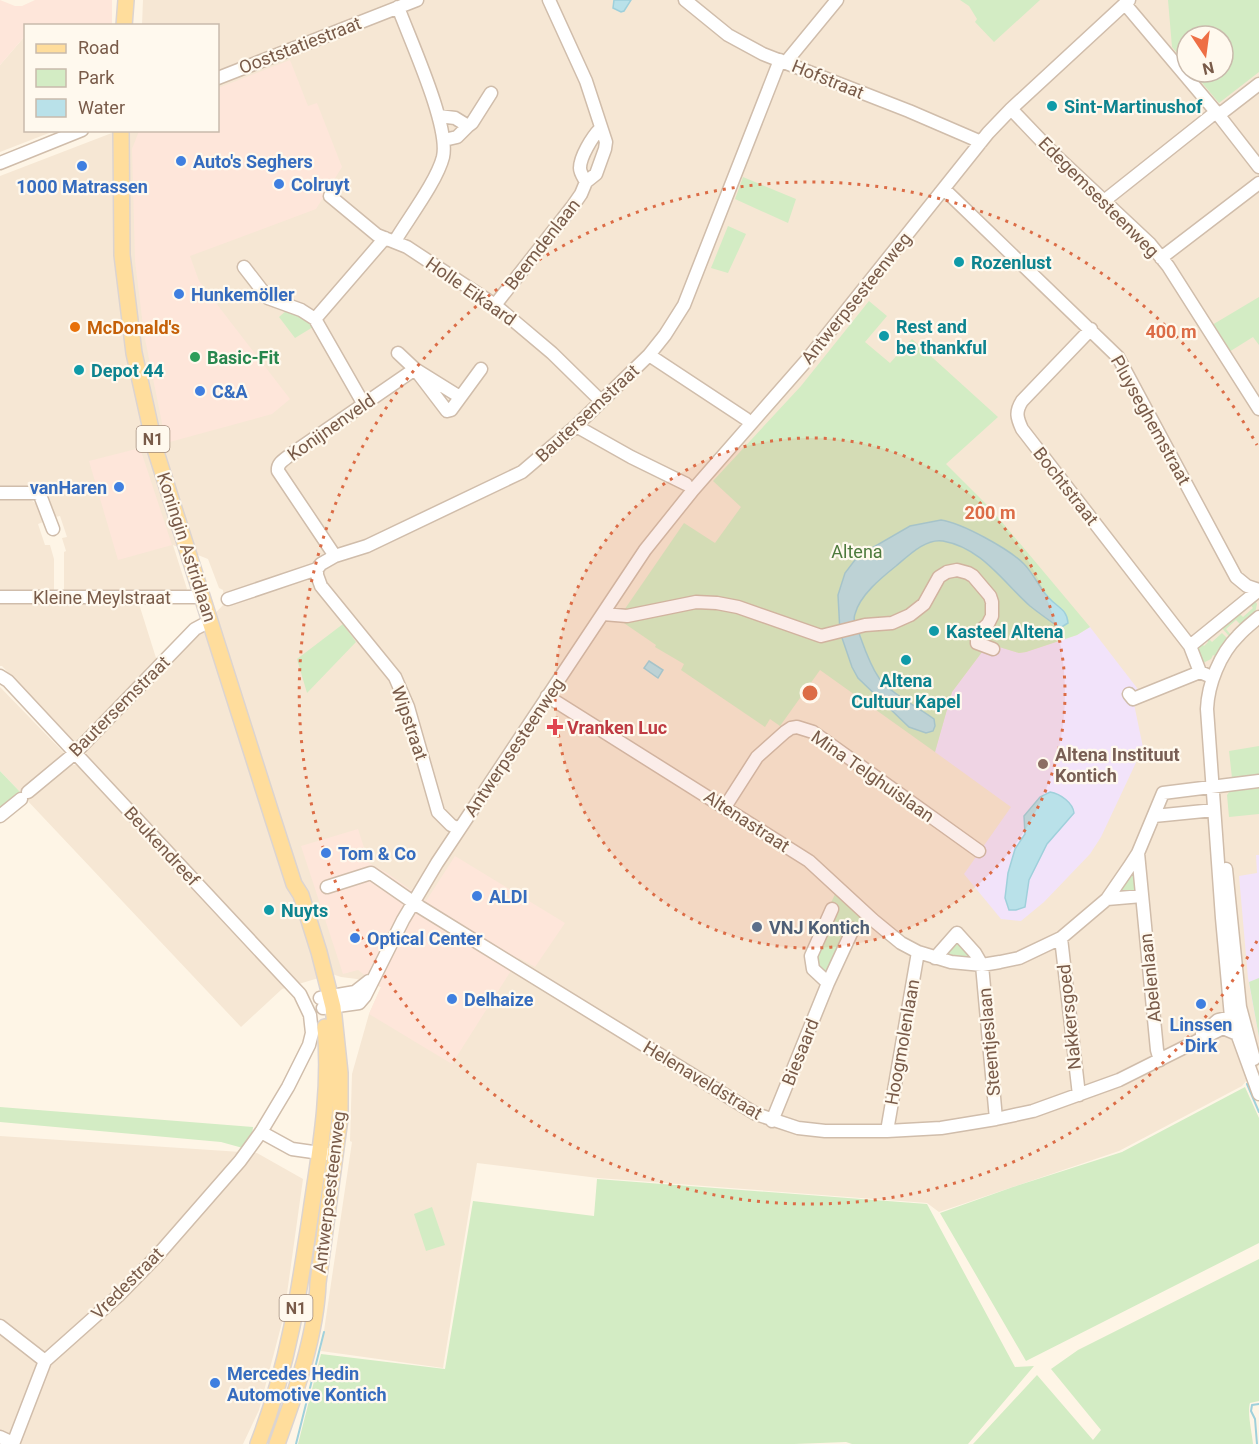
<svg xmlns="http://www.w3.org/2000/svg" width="1259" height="1444" font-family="Roboto,sans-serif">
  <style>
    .residential { fill: #f6e7d4; fill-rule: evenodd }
    .commercial { fill: #fee6da }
    .education { fill: #f2e3fa }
    .green { fill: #d3ecc4 }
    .water { fill: #b9e1e9; stroke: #9fd0db; stroke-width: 1.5 }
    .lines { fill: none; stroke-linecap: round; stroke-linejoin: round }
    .stream { stroke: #9fd0db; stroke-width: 2 }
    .minor-casing { stroke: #d0bdab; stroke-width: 15 }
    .major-casing { stroke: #dcd4d0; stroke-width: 18 }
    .minor { stroke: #fff; stroke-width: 12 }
    .major { stroke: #ffdd9c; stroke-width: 15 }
    .ring { fill: none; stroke: #dc6c46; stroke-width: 3; stroke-dasharray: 3 6 }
    .culture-dot { fill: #0f9aa8; stroke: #fff9ee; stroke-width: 2 }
    .shop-dot { fill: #3f7fe0; stroke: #fff9ee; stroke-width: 2 }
    .food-dot { fill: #e8710a; stroke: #fff9ee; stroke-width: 2 }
    .leisure-dot { fill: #2e9e5b; stroke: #fff9ee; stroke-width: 2 }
    .health-dot { fill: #e0444e; stroke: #fff9ee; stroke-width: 2 }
    .education-dot { fill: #8d6e63; stroke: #fff9ee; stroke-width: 2 }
    .service-dot { fill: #5c6f8a; stroke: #fff9ee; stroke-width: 2 }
    .labels { text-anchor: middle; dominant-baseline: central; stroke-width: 4.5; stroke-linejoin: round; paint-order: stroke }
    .shield { fill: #fff9ee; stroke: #a18a7a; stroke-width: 1.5 }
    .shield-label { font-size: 16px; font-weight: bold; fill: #795b49 }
    .street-label { font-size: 18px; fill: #795b49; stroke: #fff9ee }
    .culture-label { font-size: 18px; font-weight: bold; fill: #0d838f; stroke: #fff9ee; text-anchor: start }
    .shop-label { font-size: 18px; font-weight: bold; fill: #366cbe; stroke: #fff9ee; text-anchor: start }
    .food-label { font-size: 18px; font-weight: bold; fill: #c56008; stroke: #fff9ee; text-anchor: start }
    .leisure-label { font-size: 18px; font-weight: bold; fill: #27864d; stroke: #fff9ee; text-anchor: start }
    .park-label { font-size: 18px; fill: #4d7a3d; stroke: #fff9ee }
    .health-label { font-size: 18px; font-weight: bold; fill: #be3a42; stroke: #fff9ee; text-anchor: start }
    .education-label { font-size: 18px; font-weight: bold; fill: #785e54; stroke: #fff9ee; text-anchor: start }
    .service-label { font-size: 18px; font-weight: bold; fill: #4e5e75; stroke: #fff9ee; text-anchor: start }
    .centre { fill: #dc6c46; stroke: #fff9ee; stroke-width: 3 }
    .ring-label { font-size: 18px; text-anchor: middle; font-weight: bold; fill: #dc6c46; stroke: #fff9ee; stroke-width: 4.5; stroke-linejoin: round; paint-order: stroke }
  </style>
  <rect width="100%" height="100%" fill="#fef5e6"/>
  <path class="residential" d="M143 0H1259V1065L1242 1086 1119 1151 939 1212 927 1203 598 1178 477 1163 443 1368 321 1351 352 1142 350 1141 352 1074 369 1014 381 987 357 979 341 977 332 974 282 989 241 1027 25 798 69 761 73 765H75L83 752 224 604 223 590 219 588 208 559 173 545 187 589 185 591 64 592V552L66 551 62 538 67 537 60 516 55 517 45 488 0 487V176L117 131 218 130V26L142 25ZM1187 36H1223V72H1187Z
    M25 36 26 130 54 131 0 152V65Z
    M0 500H31L38 505 43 522 38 524 45 545H50L54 559V592H0Z
    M0 603 139 604 157 661 77 745 2 666H0Z
    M0 687 67 756 23 795 0 771Z
    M0 1136 257 1153 303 1179 284 1315 259 1410 243 1444H0Z"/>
  <path class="commercial" d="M0 0 15 6H22L35 0H112V25L26 26 25 36 0 65Z
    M290 60 308 106 317 103 342 167 316 209 190 256 199 281 290 399 272 414 166 443 144 334 135 261 132 149 139 131 218 130V88Z
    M140 448 172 545 118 560 89 461Z
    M358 829 369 863 387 873 426 901 455 856 565 923 535 967 519 958 452 1064 369 1014 381 987 358 970 343 974 301 846Z"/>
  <path class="education" d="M1090 627 1137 688 1138 691 1134 704 1144 752 1140 754 1101 837 1090 854 1044 902 1021 921 1001 919 964 874 1011 807 935 752 949 702 952 692 982 652 996 646 1019 653 1026 652 1077 635Z
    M1256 855H1259V1037L1248 978 1239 876 1257 873Z"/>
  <path class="green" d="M960 0H1040L994 42 975 22 977 19 969 6Z
    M1168 0H1259V72L1219 103 1193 72H1223V36H1187V65L1172 47Z
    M743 177 796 199 788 223 735 199Z
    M728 226 746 234 728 273 711 268Z
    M1259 297V345L1253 337 1229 352 1212 325Z
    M869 301 887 316 865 342 890 363 912 339 998 417 946 464 991 509 1090 627 1077 635 1026 652 1019 653 996 646 993 654 982 652 952 692 935 752 820 670 780 726 770 719 765 727 681 670 684 664 655 647 656 645 618 619 684 523 715 543 741 507 713 481 801 386Z
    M287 310 301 314 313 327 295 338 279 317Z
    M1254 599 1257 604 1255 613 1241 625 1236 620 1226 629 1231 635 1229 636 1219 625 1238 612 1243 617 1253 608 1248 602Z
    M343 624 356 642 307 693 297 659Z
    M1222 633 1227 638 1215 656 1213 655 1211 659 1201 664 1196 651 1202 644 1204 646 1208 642 1206 639 1208 638 1212 642Z
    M1259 746V775L1232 778 1229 751Z
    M0 771 23 795 0 813Z
    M1259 788V814L1229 817 1227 795 1230 791Z
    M1131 870H1134L1137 891 1118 894 1116 891Z
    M836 892 855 910V913L865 920 855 926 850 923 847 924 831 960 833 965 828 972 825 973 815 962 817 952 821 950 837 914 836 910 829 907Z
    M956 942 971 956 972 959 944 957Z
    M1259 978V1037L1249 982Z
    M1245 1087 1259 1118V1243L1026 1361 940 1213 1013 1187 1122 1152Z
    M0 1107 253 1127 250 1150 221 1142 0 1122Z
    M597 1179 927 1204 1015 1367 1034 1366 968 1444H852L846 1442 794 1444H298L321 1354 445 1369 473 1201 594 1216Z
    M432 1207 445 1245 426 1251 414 1214Z
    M1259 1259V1401L1250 1403C1247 1413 1252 1432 1253 1444H973L1037 1375 1093 1440 1101 1430 1051 1369 1078 1350Z"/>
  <path class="water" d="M614 0H631L624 11 621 12 613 8Z
    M941 520C962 523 1009 549 1024 564 1034 574 1039 588 1049 598 1058 608 1067 609 1068 623L1060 628C1050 621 1040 614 1030 606 1003 582 982 548 943 541 926 538 909 555 896 566 881 578 860 595 855 614 852 622 858 628 860 636 865 650 870 665 879 678 890 693 918 707 934 719L935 726 933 731 926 733 909 727 858 678 852 667 840 632 838 595 845 573 858 556 910 526Z
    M649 661 663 670 658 678 644 668Z
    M1050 792C1061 794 1073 803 1074 813L1047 844 1029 880 1025 907 1016 910H1009L1005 898 1008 873 1015 849 1025 834 1024 816 1040 797Z"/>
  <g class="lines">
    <path class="stream" d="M1247 1084 1259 1112
      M296 1444 324 1332
      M1257 1444 1255 1419 1251 1411 1252 1405 1259 1404"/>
    <g class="minor-casing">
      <path id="minor" d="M685 0 728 35 763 54 909 111 981 142
        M1125 4 1217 113 1259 167
        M786 62 837 0
        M218 78 417 0
        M1011 109 1054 154 1150 244 1168 266 1259 409
        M439 116 455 118 468 126 457 137 444 140
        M468 126 472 123 491 93
        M0 163 82 130
        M586 182C584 178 580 173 580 168 580 157 592 137 600 129
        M944 189 1118 357 1236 577 1247 586 1259 590
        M330 196 377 235 407 247 495 305 552 353 601 401
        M1104 201 1211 116 1224 111 1259 84
        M395 241C408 219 437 181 443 157 450 126 410 40 398 7
        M1161 258 1259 183
        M244 267 268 298 301 310 315 319
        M495 305 572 207 581 194 586 182 596 174 605 149 606 142 586 81 549 0
        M1091 329 1022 401C1015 412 1017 418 1022 429L1190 646
        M398 353 415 369 460 397
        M649 355 746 419
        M415 369 447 411 451 410 481 369
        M363 403 315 319 385 238
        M576 426 631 457 686 484
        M0 493H36L40 495 53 529
        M335 556 278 471C277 463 284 460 290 455L415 369
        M317 569V575L321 586 395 677 408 707 438 812 451 825 459 829
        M0 597H203
        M228 599 317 569 321 564 335 556 367 546 522 472 576 426 649 355 665 335 684 305 780 60
        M603 614 627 616 696 602 717 603 738 607 821 636 865 625 892 623 910 615 924 604 939 577 947 572 957 570 968 573 973 576 990 596 992 602V616L988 624 977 634V643L993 649
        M1259 617C1252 623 1244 629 1238 636 1220 654 1208 684 1207 709L1222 918 1231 1017 1259 1094
        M1200 672 1190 646 1259 590
        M0 676 8 681 300 994 310 1015 312 1033 309 1045 288 1087 261 1132 240 1161 157 1256 118 1296 45 1361 13 1444
        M1129 694 1133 699 1200 672 1207 675
        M547 696 809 861 873 920 901 943 918 952 951 962 982 965 1000 962 1019 958 1061 938 1107 899 1129 867 1138 853 1163 793 1259 781
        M28 792 75 753 195 629 210 621
        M725 807 757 757 785 732 791 728 797 727 813 732 979 851
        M0 816 21 799
        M1154 816 1214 810
        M1138 853 1157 1050 1160 1060
        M1226 869 1240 1007 1254 1059
        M327 887 371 873 420 907 756 1114 798 1128 825 1131H887L941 1128 996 1119 1033 1111 1119 1080 1223 1028 1237 1034
        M1107 899 1142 896
        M1061 938 1079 1095
        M935 958 957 933 975 953 982 965 996 1119
        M828 983 813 969 811 956 832 909
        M320 998 355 992 369 981
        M323 1008 359 1003 365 996 403 920 437 863 645 550 693 490 806 361 988 133 1011 109 1129 0
        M1202 1034 1218 1020 1231 1017
        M772 1121 828 983 853 929
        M887 1131 918 952
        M261 1132 292 1149 327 1154
        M0 1326 45 1361
        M0 1437 13 1443"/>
    </g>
    <g class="major-casing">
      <path id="major" d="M124 26 126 0
        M121 130 122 255 134 353 156 452 272 816 294 884 301 895 319 952 333 1007 340 1073V1118L318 1283C316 1337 295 1394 277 1444
        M258 1444C289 1365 300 1287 312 1204 321 1145 331 1086 325 1027"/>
    </g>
    <use href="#minor" class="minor"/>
    <use href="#major" class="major"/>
  </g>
  <circle cx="810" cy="693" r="255" fill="#dc6c46" fill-opacity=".12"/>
  <g class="ring">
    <circle cx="810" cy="693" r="255"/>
    <path d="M1257 941A511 511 0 1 1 1257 445"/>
  </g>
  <g class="culture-dot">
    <circle cx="1052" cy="106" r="6"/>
    <circle cx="959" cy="262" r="6"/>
    <circle cx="884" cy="336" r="6"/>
    <circle cx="79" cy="370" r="6"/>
    <circle cx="934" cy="631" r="6"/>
    <circle cx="906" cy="660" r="6"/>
    <circle cx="269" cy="910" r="6"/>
  </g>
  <g class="shop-dot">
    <circle cx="181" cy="161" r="6"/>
    <circle cx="82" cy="166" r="6"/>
    <circle cx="279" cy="184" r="6"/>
    <circle cx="179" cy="294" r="6"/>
    <circle cx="200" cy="391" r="6"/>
    <circle cx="119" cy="487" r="6"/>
    <circle cx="326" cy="853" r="6"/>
    <circle cx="477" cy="896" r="6"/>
    <circle cx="355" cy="938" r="6"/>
    <circle cx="452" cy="999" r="6"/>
    <circle cx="1201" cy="1004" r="6"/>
    <circle cx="215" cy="1383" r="6"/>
  </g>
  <circle class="food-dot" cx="75" cy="327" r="6"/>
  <circle class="leisure-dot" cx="195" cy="357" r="6"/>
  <path class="health-dot" d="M552 718h6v6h6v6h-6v6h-6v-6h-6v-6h6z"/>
  <circle class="education-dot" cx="1043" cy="764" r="6"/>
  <circle class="service-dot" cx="757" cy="927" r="6"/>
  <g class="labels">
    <g class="shield">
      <rect x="136.5" y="426" width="33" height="26" rx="4.5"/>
      <rect x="279.5" y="1295" width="33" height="26" rx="4.5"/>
    </g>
    <g class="shield-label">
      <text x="153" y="439">N1</text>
      <text x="296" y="1308">N1</text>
    </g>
    <g class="street-label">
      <text transform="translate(300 45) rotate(-21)">Ooststatiestraat</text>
      <text transform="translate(828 79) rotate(22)">Hofstraat</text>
      <text transform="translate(1099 197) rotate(45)">Edegemsesteenweg</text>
      <text transform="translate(542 244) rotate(-52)">Beemdenlaan</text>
      <text transform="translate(471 291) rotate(35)">Holle Eikaard</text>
      <text transform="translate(856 298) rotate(-51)">Antwerpsesteenweg</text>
      <text transform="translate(587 413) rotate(-43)">Bautersemstraat</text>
      <text transform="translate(1151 420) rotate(61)">Pluyseghemstraat</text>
      <text transform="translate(331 427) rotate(-35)">Konijnenveld</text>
      <text transform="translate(1066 486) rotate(52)">Bochtstraat</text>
      <text transform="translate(187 547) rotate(72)">Koningin Astridlaan</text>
      <text x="102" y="597">Kleine Meylstraat</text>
      <text transform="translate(119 706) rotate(-45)">Bautersemstraat</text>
      <text transform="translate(410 723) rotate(71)">Wipstraat</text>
      <text transform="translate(514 747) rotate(-56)">Antwerpsesteenweg</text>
      <text transform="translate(873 776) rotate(35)">Mina Telghuislaan</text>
      <text transform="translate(747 821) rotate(33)">Altenastraat</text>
      <text transform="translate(162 846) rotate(47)">Beukendreef</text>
      <text transform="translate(1150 978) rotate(-96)">Abelenlaan</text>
      <text transform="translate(1069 1017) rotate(-96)">Nakkersgoed</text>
      <text transform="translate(902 1042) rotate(-80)">Hoogmolenlaan</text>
      <text transform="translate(989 1042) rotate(-95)">Steentjeslaan</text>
      <text transform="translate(800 1052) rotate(-68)">Biesaard</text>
      <text transform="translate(703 1080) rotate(31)">Helenaveldstraat</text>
      <text transform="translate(329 1192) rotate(-83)">Antwerpsesteenweg</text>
      <text transform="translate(127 1283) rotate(-45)">Vredestraat</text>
    </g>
    <g class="culture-label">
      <text x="1064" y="106">Sint-Martinushof</text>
      <text x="971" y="262">Rozenlust</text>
      <text x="896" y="326">Rest and<tspan x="896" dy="21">be thankful</tspan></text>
      <text x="91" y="370">Depot 44</text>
      <text x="946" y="631">Kasteel Altena</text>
      <text x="906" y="680" text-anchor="middle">Altena<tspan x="906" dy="21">Cultuur Kapel</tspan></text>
      <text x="281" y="910">Nuyts</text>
    </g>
    <g class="shop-label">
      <text x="193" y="161">Auto's Seghers</text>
      <text x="291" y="184">Colruyt</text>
      <text x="82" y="186" text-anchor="middle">1000 Matrassen</text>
      <text x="191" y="294">Hunkemöller</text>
      <text x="212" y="391">C&amp;A</text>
      <text x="107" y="487" text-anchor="end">vanHaren</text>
      <text x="338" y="853">Tom &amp; Co</text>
      <text x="489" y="896">ALDI</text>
      <text x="367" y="938">Optical Center</text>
      <text x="464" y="999">Delhaize</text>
      <text x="1201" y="1024" text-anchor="middle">Linssen<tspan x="1201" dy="21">Dirk</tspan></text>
      <text x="227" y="1373">Mercedes Hedin<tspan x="227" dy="21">Automotive Kontich</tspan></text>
    </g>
    <g class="food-label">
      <text x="87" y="327">McDonald's</text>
    </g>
    <g class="leisure-label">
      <text x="207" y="357">Basic-Fit</text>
    </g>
    <g class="park-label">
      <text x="857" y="551">Altena</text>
    </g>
    <g class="health-label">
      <text x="567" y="727">Vranken Luc</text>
    </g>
    <g class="education-label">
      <text x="1055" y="754">Altena Instituut<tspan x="1055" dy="21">Kontich</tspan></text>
    </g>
    <g class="service-label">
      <text x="769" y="927">VNJ Kontich</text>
    </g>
  </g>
  <circle cx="810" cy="693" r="9" class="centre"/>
  <g class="ring-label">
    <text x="1171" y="338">400 m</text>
    <text x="990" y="519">200 m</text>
  </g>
  <rect x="24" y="24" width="195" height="108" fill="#fff9ee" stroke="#c9baac" stroke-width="1.5"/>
  <rect x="36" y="44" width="30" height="9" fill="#ffdd9c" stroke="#c9baac" stroke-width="1.5"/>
  <text x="78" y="54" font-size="18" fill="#795b49">Road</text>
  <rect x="36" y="69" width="30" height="18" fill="#d3ecc4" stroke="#c9baac" stroke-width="1.5"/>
  <text x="78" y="84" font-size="18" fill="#795b49">Park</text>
  <rect x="36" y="99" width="30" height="18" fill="#b9e1e9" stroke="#c9baac" stroke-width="1.5"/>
  <text x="78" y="114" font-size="18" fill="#795b49">Water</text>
  <g transform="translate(1205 54) rotate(167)"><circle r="28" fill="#fff9ee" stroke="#c9baac" stroke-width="1.5"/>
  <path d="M0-4.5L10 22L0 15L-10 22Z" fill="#ee6f45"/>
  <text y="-9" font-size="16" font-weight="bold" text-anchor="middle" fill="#795b49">N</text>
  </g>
</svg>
